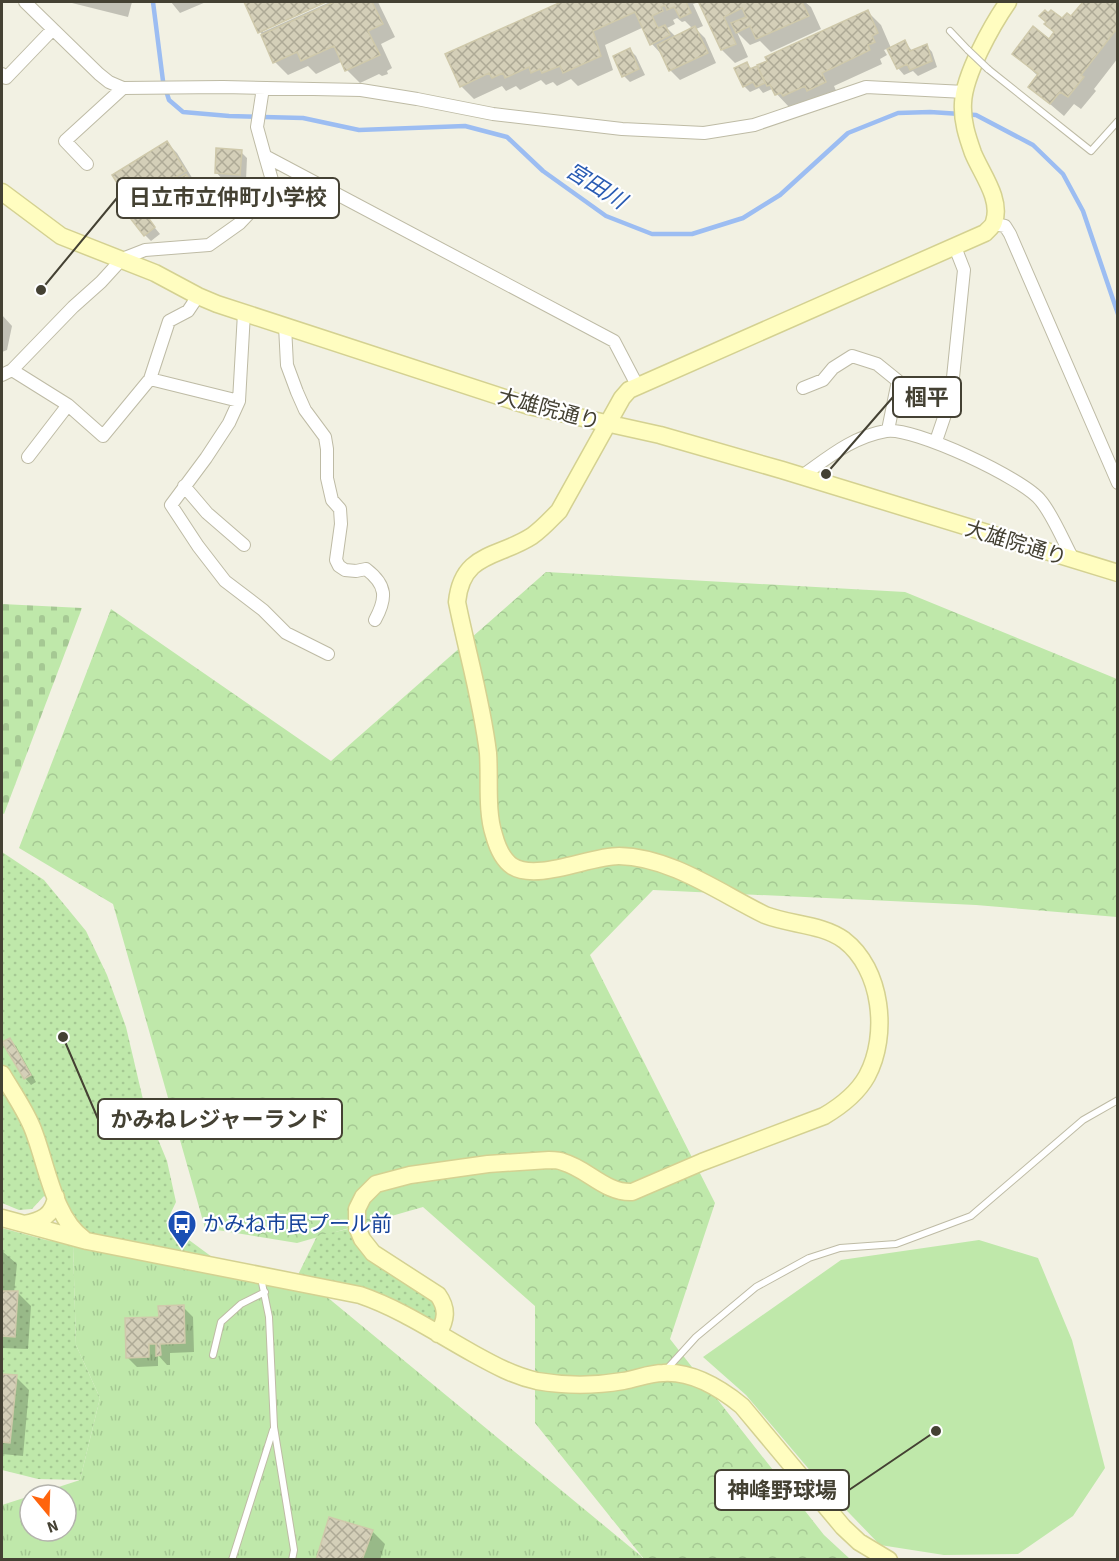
<svg xmlns="http://www.w3.org/2000/svg" width="1119" height="1561" font-family="'Source Sans 3','Noto Sans JP',sans-serif">
  <style>
    .grass { fill: url(#grass-tufts) }
    .forest { fill: url(#forest-crowns) }
    .cemetery { fill: url(#cemetery-stones) }
    .park { fill: url(#park-dots) }
    .pitch { fill: #bfe8aa }
    .shadow { fill: #0003; fill-rule: evenodd }
    .lines { fill: none; stroke-linecap: round; stroke-linejoin: round }
    .stream { stroke: #9cbdf2; stroke-width: 4.5 }
    .building { fill: url(#building-cross-hatch); stroke: #cfc9ab; stroke-width: 1.5 }
    .lane-casing { stroke: #bebba5; stroke-width: 8 }
    .street-casing { stroke: #bebba5; stroke-width: 14 }
    .secondary-casing { stroke: #d4d191; stroke-width: 19 }
    .lane { stroke: #fff; stroke-width: 6 }
    .street { stroke: #fff; stroke-width: 12 }
    .secondary { stroke: #fffdc0; stroke-width: 16 }
    .lane-bridge-casing { stroke: #bebba5; stroke-width: 8; stroke-linecap: butt }
    .lane-bridge { stroke: #fff; stroke-width: 6 }
    .labels { text-anchor: middle; dominant-baseline: central; stroke-width: 4.5; stroke-linejoin: round; paint-order: stroke }
    .street-label { font-size: 21px; fill: #444133; stroke: #fff }
    .transit-label { font-size: 21px; fill: #164399; stroke: #fff; text-anchor: start }
    .water-label { font-size: 22px; font-style: italic; fill: #2a5cb3; stroke: #fff }
    .leader { fill: none; stroke: #444133; stroke-width: 2 }
    .callout-dot { fill: #444133; stroke: #fff; stroke-width: 2 }
    .callout { fill: #fff; stroke: #444133; stroke-width: 2 }
    .callout-label { font-size: 22px; text-anchor: middle; font-weight: bold; fill: #444133 }
  </style>
  <defs>
    <pattern id="grass-tufts" width="24" height="20" patternUnits="userSpaceOnUse" patternTransform="scale(1.5)"><rect width="24" height="20" fill="#bfe8aa"/><path d="M3 7l-1-3M5 7V3M7 7l1-3M15 17l-1-3M17 17v-4M19 17l1-3" fill="none" stroke="#a5c893"/></pattern>
    <pattern id="forest-crowns" width="20" height="18" patternUnits="userSpaceOnUse" patternTransform="scale(1.5)"><rect width="20" height="18" fill="#bfe8aa"/><path d="M2 6a3 3 0 1 1 6 0M12 15a3 3 0 1 1 6 0" fill="none" stroke="#a5c893"/></pattern>
    <pattern id="cemetery-stones" width="16" height="16" patternUnits="userSpaceOnUse" patternTransform="scale(1.5)"><rect width="16" height="16" fill="#bfe8aa"/><path d="M2 7V4a2 2 0 0 1 4 0v3zM10 15v-3a2 2 0 0 1 4 0v3z" fill="#a5c893"/></pattern>
    <pattern id="park-dots" width="8" height="8" patternUnits="userSpaceOnUse" patternTransform="scale(1.5)"><rect width="8" height="8" fill="#bfe8aa"/><path d="M2 2h.1M6 6h.1" fill="none" stroke="#a5c893" stroke-width="1.8" stroke-linecap="round"/></pattern>
    <pattern id="building-cross-hatch" width="8" height="8" patternUnits="userSpaceOnUse" patternTransform="scale(1.5)"><rect width="8" height="8" fill="#d4cfb8"/><path d="M0 0l8 8M0 8l8-8" fill="none" stroke="#aeaa96"/></pattern>
  </defs>
  <rect width="100%" height="100%" fill="#f2f1e3"/>
  <path class="grass" d="M73 1244 327 1297 641 1556 643 1559H2V1505L30 1496V1531H66V1495H34L80 1480 100 1398 76 1345Z"/>
  <path class="forest" d="M546 572 905 592 1117 679V917L976 905 653 890 590 955 715 1203 670 1339 824 1535 850 1559H644L535 1423V1306L423 1207 297 1243 205 1228 113 904 19 848 111 609 331 761Z"/>
  <path class="cemetery" d="M2 604 82 608 4 814 2 813Z"/>
  <path class="park" d="M2 852 44 880 86 931 107 975 126 1027 145 1108 167 1161 176 1202 166 1223 212 1257 86 1232 68 1208 44 1196 32 1209 19 1210 2 1203Z
    M357 1227 362 1239 426 1286 443 1325 295 1281 317 1236Z
    M2 1228 46 1240 73 1244 76 1345 100 1398 80 1480 38 1479 2 1470Z"/>
  <path class="pitch" d="M979 1240 1038 1258 1072 1340 1105 1468 1073 1516 1018 1554 944 1555 880 1545 824 1487 746 1395 703 1357 841 1260Z"/>
  <path class="shadow" d="M68 2H132L128 17Z
    M171 2H206L180 13Z
    M246 2H323L263 29V32L330 2H378L395 37 381 44 392 68 387 71 388 74 382 76 379 74 360 83 347 70 343 61 316 74 308 66 288 75 275 62Z
    M564 2H699L693 4 703 26 696 29 705 38 716 63 680 80 670 70 663 56 652 44 644 27 605 45 613 70 578 86 571 79 557 86 553 82 546 85 541 80 520 90 516 86 506 91 502 86 474 99 461 86 447 55ZM677 18 682 22 685 21 693 29 676 37 667 28 675 24 673 20Z
    M700 2H805L811 7 821 29 771 52 760 41 750 45 737 32 748 57 735 63 722 50Z
    M1084 2H1118V58L1094 89 1096 91 1081 109 1074 104 1064 116 1030 87 1038 76 1014 54 1049 41 1062 20 1071 18Z
    M868 12 881 25 891 48 905 42 913 52 926 45 932 52 937 67 918 76 913 71 904 75 898 68 889 48 884 50 887 55 880 59 882 64 834 86 838 95 790 108 772 89 763 93 759 88 750 92 744 86 747 64 752 69 756 67 762 74Z
    M630 50 636 56 645 75 630 82 624 76Z
    M167 143 177 153 194 181 191 183 193 185 185 190 183 188 180 190 185 198 166 209 158 200 141 211 160 234 151 241 145 235 141 212 131 202 114 175Z
    M241 152 247 158 246 180 222 179 216 172Z
    M218 199 244 200 250 206 242 218Z
    M2 315 12 326 7 350 2 352Z
    M9 1040 16 1046 36 1082 31 1085 25 1078Z
    M2 1251 17 1264 14 1293H18L31 1306 28 1349 2 1348Z
    M183 1307 193 1317 194 1352 170 1353V1365H167L158 1355V1366L137 1367 128 1358 160 1318Z
    M2 1376 16 1377 29 1390 23 1456 2 1454Z
    M372 1531 385 1544 380 1560H318Z"/>
  <g class="lines">
    <path class="stream" d="M153 2 163 81 169 100 183 112 229 116 303 118 359 130 465 126 507 137 543 171 606 216 652 234H692L743 218 780 195 848 133 898 113 930 112 976 115 1033 145 1063 174 1083 211 1118 314"/>
  </g>
  <path class="building" d="M244 2H326L258 33Z
    M334 2H372L383 24 368 31 380 55 345 71 334 46 301 61 297 52 273 63 261 35Z
    M561 2H686L691 13 680 18 674 7 667 10 665 5 661 7 663 11 652 16 658 28 665 25 670 35 650 45 635 12 593 31 601 56 563 73 560 66 542 73 540 69 531 73 529 67 505 78 503 73 492 78 489 73 460 87 445 54Z
    M701 2H802L809 16 756 39 750 26 736 33 731 23 746 17 742 8 724 17 736 44 721 50 699 3Z
    M1083 2H1118V33L1115 31 1081 75 1084 77 1068 97 1060 92 1050 104 1028 87 1038 74 1012 54 1033 26 1049 39 1054 32 1044 24 1046 22 1039 16 1045 10 1048 13 1051 10 1062 18 1067 13 1071 16Z
    M868 10 878 33 872 36 875 42 868 45 870 50 822 73 826 82 807 91 805 86 783 96 781 93 775 95 770 85 767 86 757 65 767 61 765 57Z
    M695 26 708 53 669 71 657 45Z
    M905 40 910 51 927 44 932 61 910 70 907 64 897 69 887 49Z
    M630 48 639 69 622 77 613 56Z
    M747 62 750 69 757 66 765 83 756 87 753 82 743 87 734 68Z
    M167 141 186 171 172 179 177 188 156 200 149 190 129 202 112 175Z
    M216 148 242 150 240 175 215 173Z
    M186 174 191 182 181 188 176 181Z
    M142 209 155 227 144 236 130 218Z
    M10 1038 31 1075 24 1079 2 1042Z
    M2 1291H18L15 1337 2 1336Z
    M184 1305 185 1343 160 1344 161 1355 156 1356V1344H149V1357L126 1358 125 1318 159 1317 158 1306Z
    M2 1374 17 1375 10 1443 2 1442Z
    M329 1517 373 1530 362 1560H316Z"/>
  <g class="lines">
    <g class="lane-casing">
      <path id="lane" d="M950 31 968 50
        M988 69 1091 151 1118 121
        M261 1278 269 1317 274 1427 294 1550 292 1560
        M213 1355 221 1322 241 1304 265 1292
        M666 1370 696 1337 756 1287 809 1258 840 1248 896 1244 971 1216 1083 1120 1118 1100
        M232 1560 273 1430"/>
    </g>
    <g class="street-casing">
      <path id="street" d="M25 2 99 74 109 82 123 88 223 87 361 90 417 99 493 114 622 129 704 133 754 125 866 87 965 92
        M2 74 6 78 53 29
        M263 88 257 127 265 156 614 341 637 385
        M87 164 65 141 123 88
        M994 224 1005 226 1010 234 1118 483
        M244 313 239 401 229 423 206 458 171 505 198 546 225 581 263 610 286 633 328 654
        M285 326 287 365 297 392 305 410 325 437 327 449V478L332 500 340 509 341 524 336 560 339 566 345 570 356 571 366 569C387 585 387 598 375 620
        M12 370 68 405
        M2 375 12 370 73 307 101 282 122 259 145 250 209 245 240 223 274 187 265 156
        M150 379 239 401
        M803 388 823 380 833 368 852 356 877 364 898 381 888 430
        M936 441 951 397 964 270 955 247
        M28 457 68 405 103 436 150 379 169 321 188 311 198 296
        M802 476C829 457 852 437 886 431 912 426 1025 479 1041 501 1054 517 1064 543 1074 561
        M184 486 207 513 244 545"/>
    </g>
    <g class="secondary-casing">
      <path id="secondary" d="M2 192 61 236 155 273 198 296 217 304 529 406 660 435 782 470 1118 573
        M2 1074C12 1091 24 1108 32 1127 46 1160 53 1218 84 1239
        M2 1218 87 1241 360 1295C401 1309 436 1333 474 1354 494 1365 514 1376 537 1381 566 1386 594 1386 623 1381 636 1379 650 1373 663 1373 693 1371 720 1388 742 1406L843 1527 859 1542 889 1560
        M24 1224C41 1221 53 1216 56 1197
        M438 1334C446 1320 448 1309 438 1295L373 1253 362 1239 357 1227V1209L363 1197 376 1184 410 1175 488 1164 549 1160C554 1160 559 1160 563 1162 588 1169 605 1193 632 1192L702 1162 824 1116C841 1106 857 1094 867 1076 889 1035 882 969 844 940 822 924 791 925 765 915 720 893 671 857 619 856 589 856 537 882 512 866 502 859 497 846 494 835 486 811 490 779 488 753 482 702 467 652 457 602 462 552 498 558 532 536 542 529 550 520 559 511L622 398 629 390 985 233C988 230 993 226 994 222 1002 199 981 173 973 153 967 136 962 121 963 103 964 75 992 25 1008 2"/>
    </g>
    <use href="#lane" class="lane"/>
    <use href="#street" class="street"/>
    <use href="#secondary" class="secondary"/>
    <g class="lane-bridge-casing">
      <path id="lane-bridge" d="M968 50 988 69"/>
    </g>
    <use href="#lane-bridge" class="lane-bridge"/>
  </g>
  <defs>
    <g id="bus-pin" transform="scale(1.5)"><path d="M0 17L-7.5 6A9.5 9.5 0 1 1 7.5 6Z" fill="#1a4fb4" stroke="#fff"/><path d="M-5-6H5V4H4V6H2V4H-2V6H-4V4H-5ZM-3.5-4V0h7V-4ZM-3.5 1.2v1.5H-2V1.2ZM2 1.2v1.5H3.5V1.2Z" fill="#fff"/></g>
  </defs>
  <g fill-rule="evenodd">
    <use href="#bus-pin" x="182" y="1224"/>
  </g>
  <g class="labels">
    <g class="street-label">
      <text transform="translate(549 409) rotate(15)">大雄院通り</text>
      <text transform="translate(1016 543) rotate(17)">大雄院通り</text>
    </g>
    <g class="transit-label">
      <text x="203" y="1224">かみね市民プール前</text>
    </g>
    <g class="water-label">
      <text transform="translate(596 186) rotate(32)">宮田川</text>
    </g>
  </g>
  <path class="leader" d="M41 290L117 198M826 474L893 397M63 1037L98 1119M936 1431L849 1490"/>
  <g class="callout-dot">
    <circle cx="41" cy="290" r="6"/>
    <circle cx="826" cy="474" r="6"/>
    <circle cx="63" cy="1037" r="6"/>
    <circle cx="936" cy="1431" r="6"/>
  </g>
  <g class="callout">
    <rect x="117" y="178" width="222" height="40" rx="6"/>
    <rect x="893" y="377" width="68" height="40" rx="6"/>
    <rect x="98" y="1099" width="244" height="40" rx="6"/>
    <rect x="715" y="1470" width="134" height="40" rx="6"/>
  </g>
  <g class="callout-label">
    <text x="228" y="205">日立市立仲町小学校</text>
    <text x="927" y="405">椢平</text>
    <text x="220" y="1127">かみねレジャーランド</text>
    <text x="782" y="1498">神峰野球場</text>
  </g>
  <rect width="1119" height="1561" fill="none" stroke="#444133" stroke-width="6"/>
  <g transform="translate(48 1513) rotate(161)"><circle r="28" fill="#ffffff" stroke="#b4b3ad" stroke-width="1.5"/>
  <path d="M0-4.5L10 22L0 15L-10 22Z" fill="#ff640d"/>
  <text y="-9" font-size="16" font-weight="bold" text-anchor="middle" fill="#444133">N</text>
  </g>
</svg>
